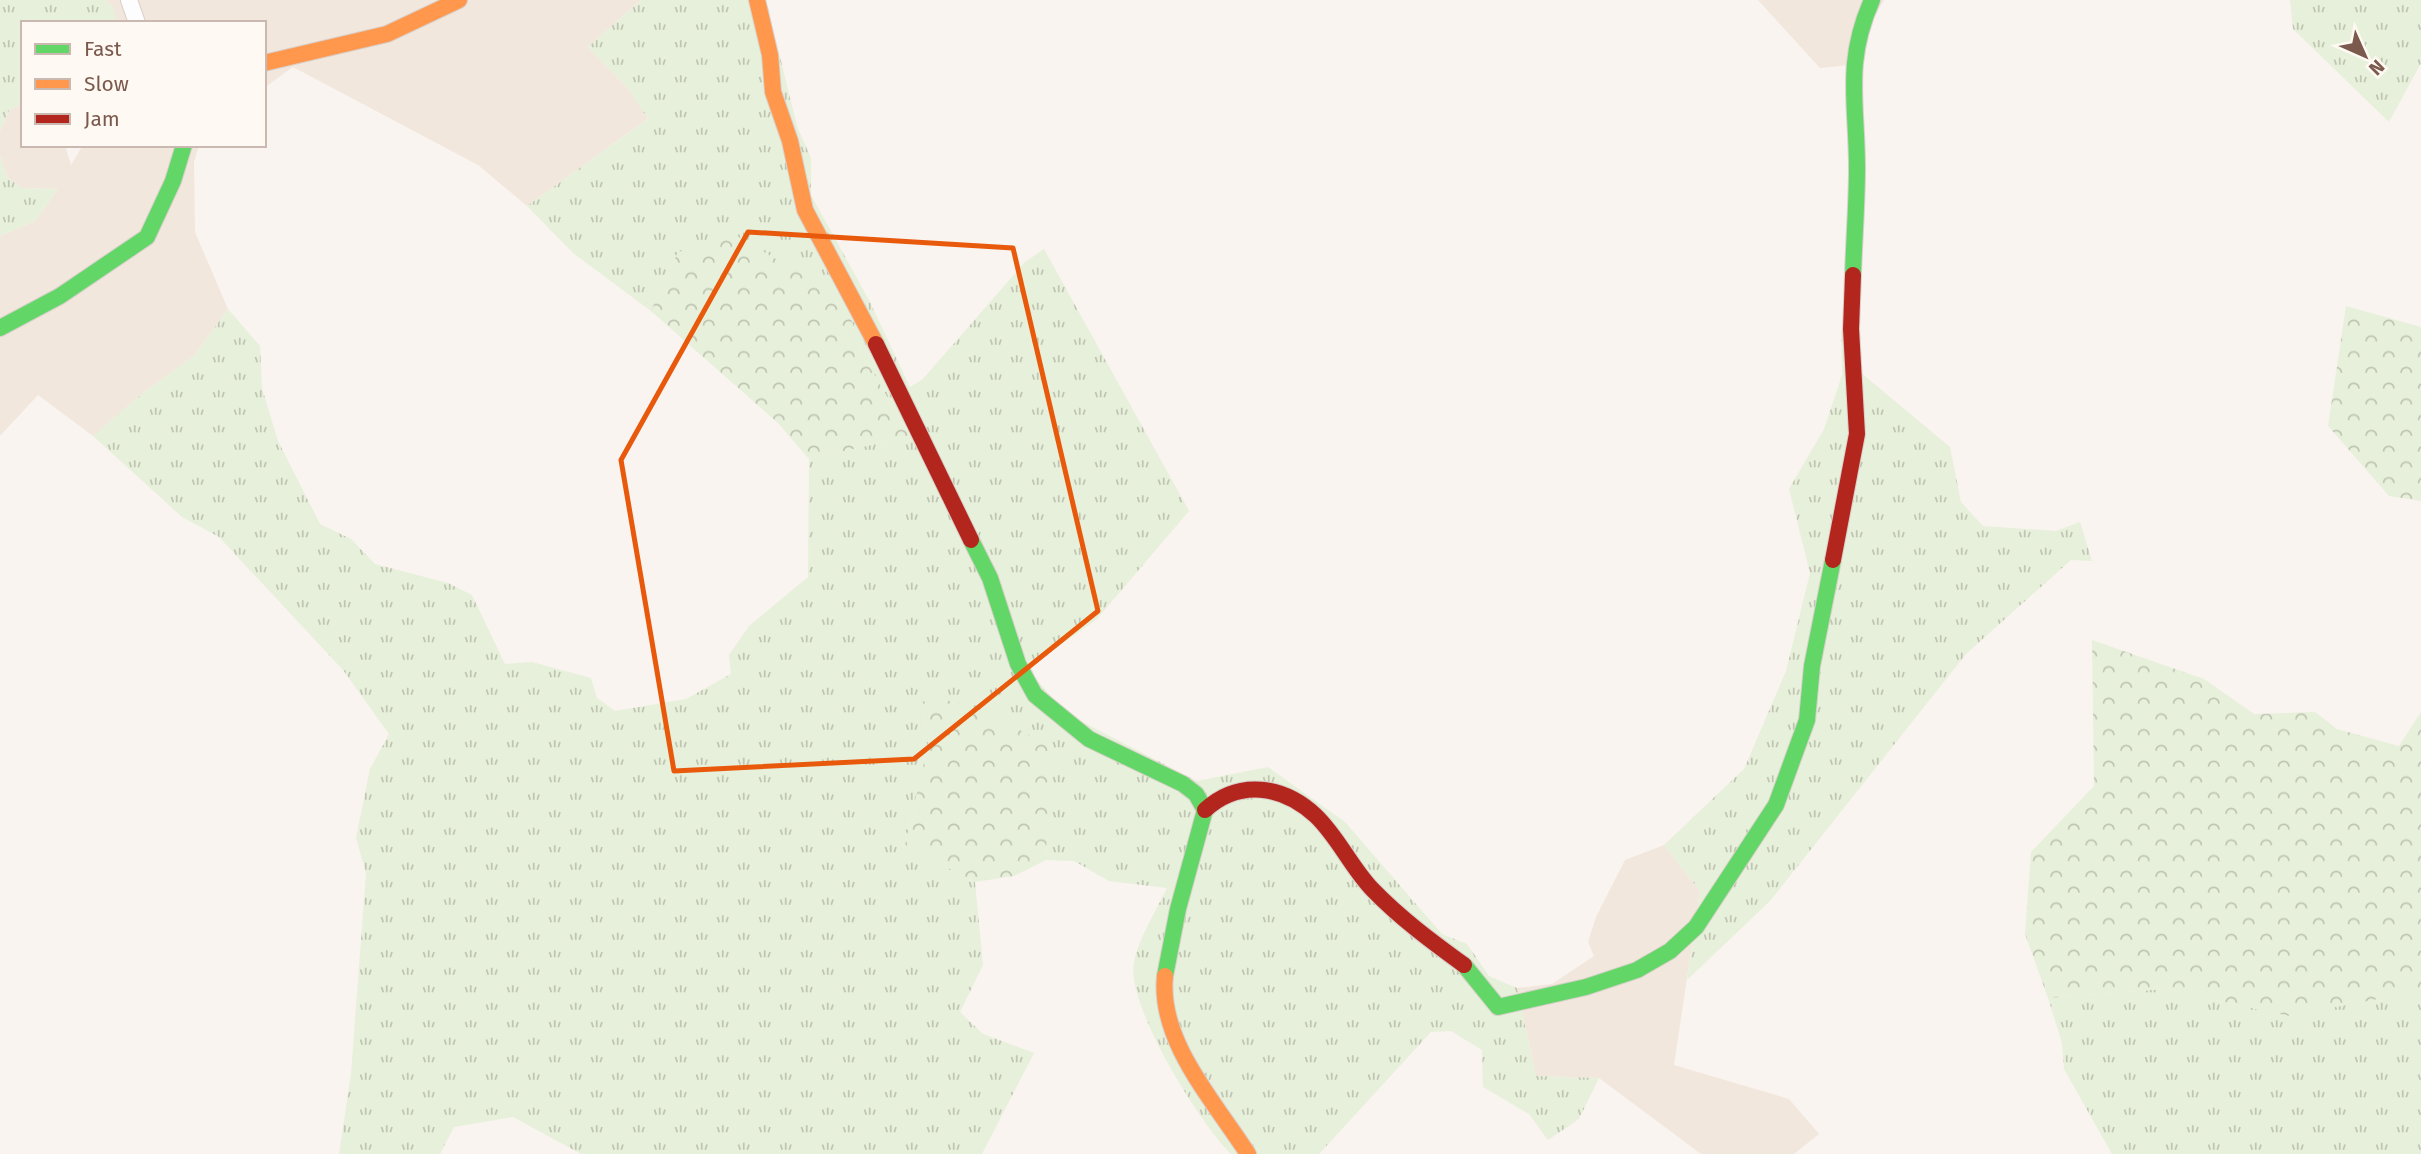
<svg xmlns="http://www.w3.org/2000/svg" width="2421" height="1154" font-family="'Fira Sans',sans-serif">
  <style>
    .residential { fill: #f2e7dd }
    .grass { fill: url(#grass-tufts) }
    .forest { fill: url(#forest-crowns) }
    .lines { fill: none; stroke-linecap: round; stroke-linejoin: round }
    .street-casing { stroke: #d8cfca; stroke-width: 18 }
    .fast-casing { stroke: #d9d0cb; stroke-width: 18 }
    .slow-casing { stroke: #d9d0cb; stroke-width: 18 }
    .jam-casing { stroke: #d9d0cb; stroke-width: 18 }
    .street { stroke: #fefdfd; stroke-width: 16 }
    .fast { stroke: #63d668; stroke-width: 16 }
    .slow { stroke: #ff974d; stroke-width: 16 }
    .jam { stroke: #b3261e; stroke-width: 16 }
    .marked { fill: none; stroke: #e8590c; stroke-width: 5; stroke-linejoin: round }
  </style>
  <defs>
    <pattern id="grass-tufts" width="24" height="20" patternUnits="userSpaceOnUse" patternTransform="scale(1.75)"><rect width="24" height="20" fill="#e7f0da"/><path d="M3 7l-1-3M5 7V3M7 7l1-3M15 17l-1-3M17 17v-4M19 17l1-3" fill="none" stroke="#c0c5b3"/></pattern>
    <pattern id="forest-crowns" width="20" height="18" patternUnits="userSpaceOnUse" patternTransform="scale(1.75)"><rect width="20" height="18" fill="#e7f0da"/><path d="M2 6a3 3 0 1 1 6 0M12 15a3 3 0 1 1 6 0" fill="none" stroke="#c0c5b3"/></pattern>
  </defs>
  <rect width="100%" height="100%" fill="#f9f4ef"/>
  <path class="residential" d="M105 0H641L588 47 626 86 649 118 527 206 478 165 293 67 264 88V23H117L113 7Z
    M1758 0H1884L1868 28 1861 64 1820 68Z
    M23 103V145H65L71 165 83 145H199L194 162 195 232 228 309 194 356 144 392 93 436 38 395 0 436V236L35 221 58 189 21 188 7 177 0 155V131L9 110Z
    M1664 845 1700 891 1674 1065 1789 1099 1819 1134 1794 1154H1701L1599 1078 1536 1076 1517 988 1552 984 1594 956 1588 942 1596 917 1625 860Z"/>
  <path class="grass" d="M0 0H105L113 7 117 23H23V103L9 110 0 131Z
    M641 0H766L797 126 811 158V195L870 302 910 387 922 380 1025 262 1044 249 1189 511 1097 619 1031 666 1035 678 1067 714 1197 781 1268 767 1345 822 1442 934 1467 944 1489 976 1517 988 1536 1076 1599 1078 1579 1119 1548 1140 1529 1114 1483 1087 1482 1050 1451 1031 1431 1032 1319 1154H1231C1200 1124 1125 1004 1134 962 1138 940 1157 909 1167 888L1109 881 1074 861 1046 860 1049 746 921 702 930 736 905 845 975 882 983 965 960 1012 983 1034 1034 1053 982 1154H581L513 1117 454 1127 440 1154H339L351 1074 366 873 356 838 370 769 389 734 343 670 219 537 182 517 93 436 144 392 194 356 228 309 260 346 262 388 278 441 320 524 351 539 375 564 448 583 472 595 505 664 532 662 591 678 597 698 615 711 686 699 731 674 729 655 749 626 808 577 809 459 910 436 863 356 845 300 678 252 651 311 573 253 527 206 648 119 626 86 588 47Z
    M2290 0H2421V63L2389 122 2293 29Z
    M0 155 7 177 21 188 58 189 35 221 0 236Z
    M1841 328 1860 372 1950 447 1961 502 1983 526 2056 531 2080 522 2092 561 2071 560 1966 654 1770 901 1687 980 1700 891 1664 845 1744 769 1786 671 1810 573 1789 489 1824 429 1842 375Z
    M2164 989 2289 1016 2415 991 2421 1005V1154H2112L2064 1069 2062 1043 2048 998Z"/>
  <path class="forest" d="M737 236 845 300 863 356 910 436 809 459 778 423 651 311 678 252Z
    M2346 306 2421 327V501L2389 496 2328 426Z
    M2092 640 2204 679 2254 714 2315 712 2337 729 2399 746 2421 712V1005L2415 992 2289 1016 2164 989 2048 998 2025 934 2031 852 2094 786Z
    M939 698 984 711 1050 746 1046 860 1014 876 975 882 905 845 930 736 921 702Z"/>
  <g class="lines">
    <g class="street-casing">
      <path id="street" d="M129 0 137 23"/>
    </g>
    <g class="fast-casing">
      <path id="fast" d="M1853 275C1854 240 1857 204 1857 168 1857 103 1844 63 1872 0
        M0 328 60 296 147 237 173 181 184 145
        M971 540 990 578 1018 664 1035 695 1089 739 1183 784 1196 794 1205 810 1178 909 1165 976
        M1464 965 1498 1007 1586 987 1637 970 1670 951 1696 927 1776 805 1807 720 1812 666 1833 560"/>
    </g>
    <g class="slow-casing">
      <path id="slow" d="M757 0 770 55 773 92 790 141 805 210 876 344
        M264 63 387 34 459 0
        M1165 976C1158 1041 1215 1102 1248 1154"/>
    </g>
    <g class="jam-casing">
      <path id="jam" d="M876 344 971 540
        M1833 560 1857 434 1851 329 1853 275
        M1205 810C1239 779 1283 785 1316 816 1338 837 1351 867 1372 889 1400 918 1431 941 1464 965"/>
    </g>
    <use href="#street" class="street"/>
    <use href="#fast" class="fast"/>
    <use href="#slow" class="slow"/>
    <use href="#jam" class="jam"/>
  </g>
  <path class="marked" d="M748 232 1013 248 1098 611 914 759 674 771 621 460Z"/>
  <rect x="21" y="21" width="245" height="126" fill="#fff9f3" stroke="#cab9b0" stroke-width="2"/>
  <rect x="35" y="44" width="35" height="10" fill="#63d668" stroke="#cab9b0" stroke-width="2"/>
  <text x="84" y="56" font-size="21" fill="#7b594c">Fast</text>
  <rect x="35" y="79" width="35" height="10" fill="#ff974d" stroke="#cab9b0" stroke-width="2"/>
  <text x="84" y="91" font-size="21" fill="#7b594c">Slow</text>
  <rect x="35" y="114" width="35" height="10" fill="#b3261e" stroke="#cab9b0" stroke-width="2"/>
  <text x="84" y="126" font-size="21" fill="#7b594c">Jam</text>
  <g transform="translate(2365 56) rotate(135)" stroke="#fff9f3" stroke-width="5" paint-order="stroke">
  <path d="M0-5L12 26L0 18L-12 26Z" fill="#7b594c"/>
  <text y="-10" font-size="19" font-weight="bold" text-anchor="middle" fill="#7b594c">N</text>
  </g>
</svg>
